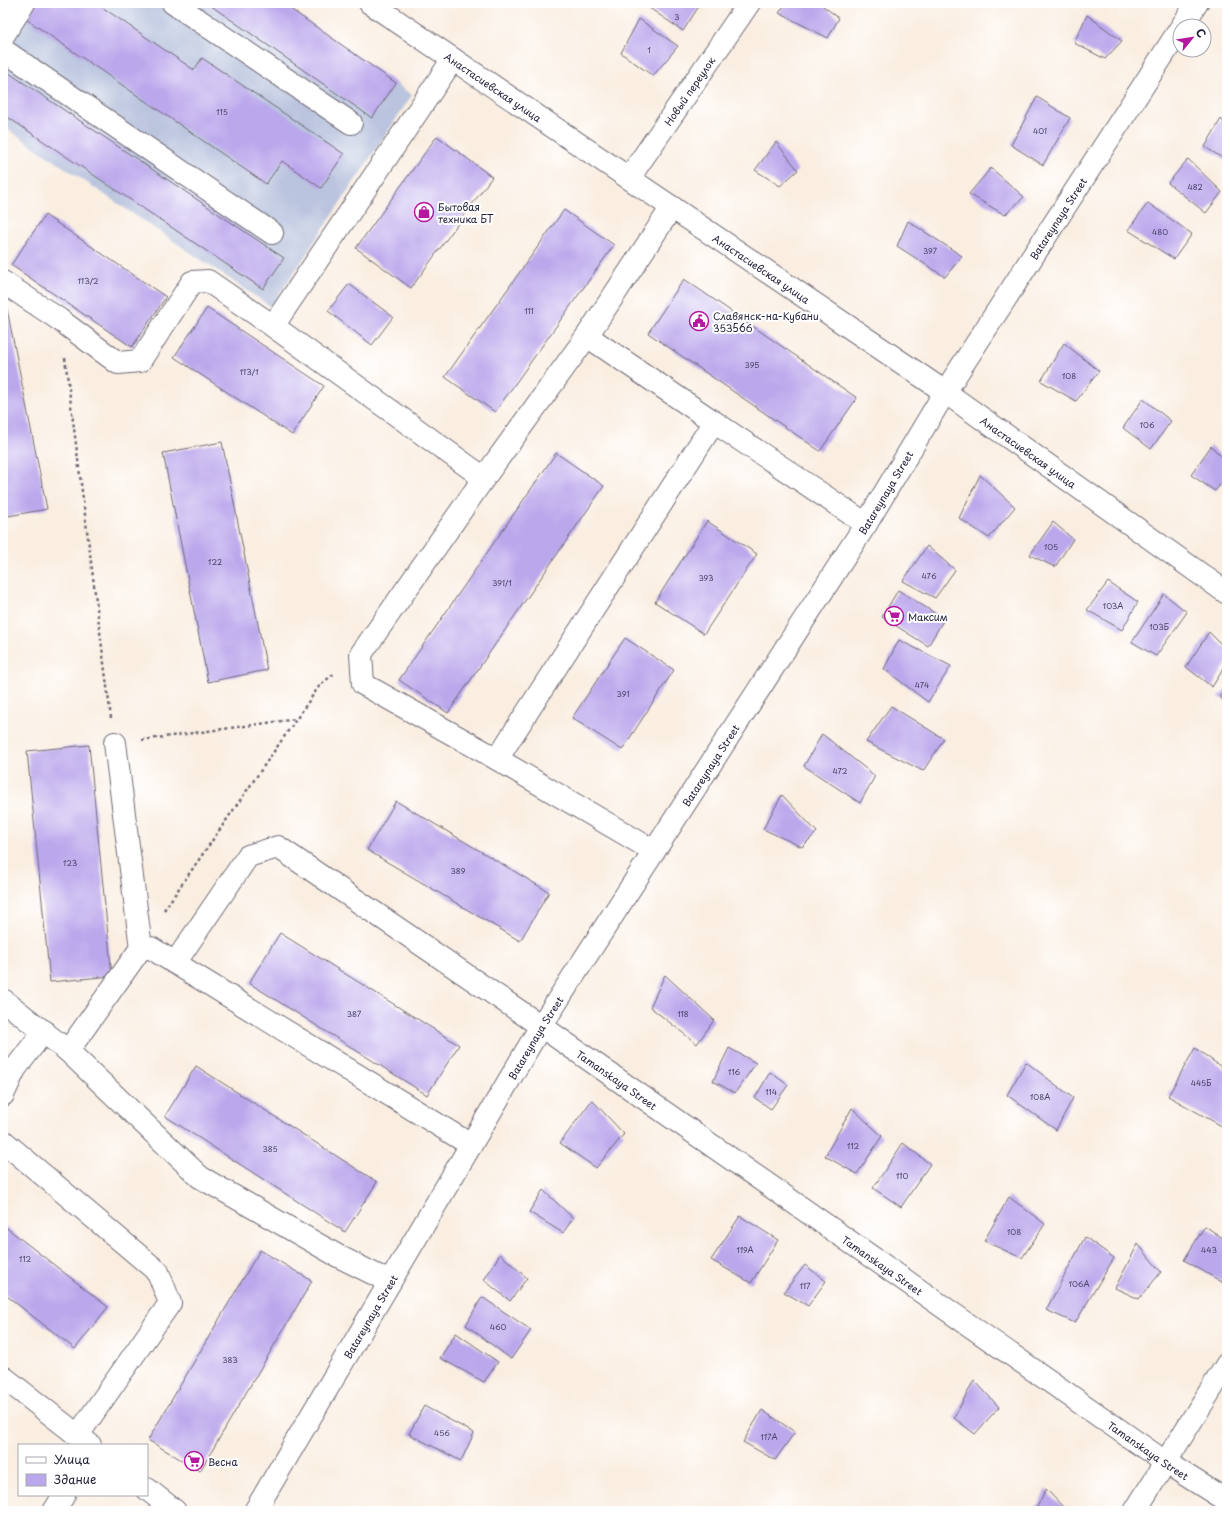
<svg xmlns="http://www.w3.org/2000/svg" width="1230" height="1514" font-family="'Playpen Sans',sans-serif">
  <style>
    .industrial { fill: #bac4de }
    .building { fill: #bba8ec }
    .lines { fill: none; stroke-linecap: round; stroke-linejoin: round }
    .minor-casing { stroke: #6e6975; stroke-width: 24 }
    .path { stroke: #6e6975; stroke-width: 2.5; stroke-dasharray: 3 3; stroke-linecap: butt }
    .minor { stroke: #fff; stroke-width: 22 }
    .labels { text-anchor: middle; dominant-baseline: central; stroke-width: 4; stroke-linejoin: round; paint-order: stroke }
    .number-label { font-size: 8px; fill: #484467 }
    .street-label { font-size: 10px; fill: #22223b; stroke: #fff }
    .poi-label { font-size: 10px; fill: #22223b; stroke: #fff; text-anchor: start }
  </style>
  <rect width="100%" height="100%" fill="#fff"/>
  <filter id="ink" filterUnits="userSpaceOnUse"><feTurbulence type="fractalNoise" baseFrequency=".025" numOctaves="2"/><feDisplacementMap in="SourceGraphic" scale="8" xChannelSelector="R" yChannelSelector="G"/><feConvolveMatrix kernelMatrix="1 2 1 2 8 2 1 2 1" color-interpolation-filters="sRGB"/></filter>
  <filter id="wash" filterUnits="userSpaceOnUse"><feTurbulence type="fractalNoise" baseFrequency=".012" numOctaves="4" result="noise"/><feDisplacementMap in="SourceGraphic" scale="16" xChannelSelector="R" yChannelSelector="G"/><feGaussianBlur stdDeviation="0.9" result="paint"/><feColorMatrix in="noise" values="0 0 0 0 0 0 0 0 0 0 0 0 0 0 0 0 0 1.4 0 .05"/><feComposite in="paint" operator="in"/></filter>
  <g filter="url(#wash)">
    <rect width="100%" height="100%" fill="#faeee1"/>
    <path class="industrial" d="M3 3H282L412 95 271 307 3 126Z"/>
    <g id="blocks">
      <path class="building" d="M3 3H11L3 15Z
        M37 3H96L194 70 202 58 344 154 321 188 282 161 266 184 26 19Z
        M207 3H282L396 83 372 118Z
        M642 3H701L683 31Z
        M786 3H819L839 18 828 38 779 13Z
        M1087 15 1122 41 1105 59 1074 43Z
        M639 19 678 46 653 76 621 53Z
        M3 69 284 258 263 289 3 114Z
        M1037 97 1070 118 1043 165 1011 145Z
        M1221 119 1227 126V161L1205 147Z
        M437 136 492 177 411 288 356 248Z
        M776 142 798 170 780 186 755 170Z
        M1188 159 1222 192 1206 213 1168 183Z
        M991 168 1024 197 1005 215 969 194Z
        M1148 203 1192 234 1174 259 1128 230Z
        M564 210 614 245 495 412 445 377Z
        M45 215 166 297 132 347 11 265Z
        M908 221 962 256 945 277 897 246Z
        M684 279 857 398 820 451 648 333Z
        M349 284 393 317 372 345 328 311Z
        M207 308 324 386 292 435 174 357Z
        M3 309H7L47 509 3 517Z
        M1064 343 1099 371 1076 401 1041 381Z
        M1143 399 1171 421 1151 449 1123 428Z
        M222 442 267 670 208 682 163 453Z
        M1211 446 1227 462V476L1215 491 1191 475Z
        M556 453 604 486 448 713 399 680Z
        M980 475 1015 507 989 538 959 518Z
        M707 521 757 554 704 634 655 602Z
        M1053 522 1073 539 1055 567 1030 555Z
        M927 546 955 570 935 598 903 581Z
        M1108 582 1138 602 1122 630 1087 610Z
        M898 590 944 619 928 646 882 617Z
        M1164 594 1187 612 1156 656 1132 642Z
        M1209 632 1227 650V663L1212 687 1186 667Z
        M625 638 674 670 622 750 572 718Z
        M899 640 951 666 928 702 884 669Z
        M1227 687V702L1219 697Z
        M891 706 944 739 923 771 866 742Z
        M822 734 875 776 860 803 804 766Z
        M89 745 112 976 50 982 27 751Z
        M782 795 817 832 802 847 763 829Z
        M396 801 549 892 520 941 367 850Z
        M280 933 459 1045 427 1095 249 983Z
        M665 975 714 1020 697 1044 650 1007Z
        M729 1048 756 1063 735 1093 713 1081Z
        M1195 1048 1227 1071V1129L1168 1096Z
        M1026 1062 1073 1098 1056 1130 1007 1095Z
        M196 1066 377 1182 345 1232 165 1116Z
        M770 1072 788 1085 771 1109 755 1098Z
        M592 1100 624 1134 596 1168 560 1143Z
        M852 1108 882 1136 857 1174 825 1156Z
        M903 1143 930 1164 901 1207 873 1188Z
        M543 1190 573 1218 563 1233 529 1212Z
        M1009 1197 1045 1224 1022 1258 984 1241Z
        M740 1216 778 1240 751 1283 711 1260Z
        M3 1225 108 1307 75 1349 3 1293Z
        M1205 1226 1227 1241V1285L1184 1260Z
        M1085 1237 1114 1258 1075 1323 1046 1310Z
        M1138 1244 1161 1272 1139 1299 1115 1288Z
        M260 1250 312 1281 200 1471 148 1440Z
        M500 1254 527 1278 510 1301 484 1280Z
        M805 1265 826 1281 808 1306 784 1292Z
        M482 1297 531 1330 511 1359 466 1325Z
        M456 1333 498 1362 484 1382 440 1358Z
        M974 1380 999 1407 975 1434 954 1418Z
        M424 1406 474 1433 461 1461 409 1434Z
        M762 1410 795 1432 775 1460 743 1442Z
        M1046 1489 1067 1511H1035Z"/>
    </g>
  </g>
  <g filter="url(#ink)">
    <use href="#blocks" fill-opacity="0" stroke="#6e6975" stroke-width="1"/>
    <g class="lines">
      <g class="minor-casing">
        <g id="minor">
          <path d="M173 3 351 123"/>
          <path id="s1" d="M370 3 945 392 1227 593"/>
          <path d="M1182 26 1197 3"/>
          <path d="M3 36 24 3"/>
          <path d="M3 50 272 233"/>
          <path d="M453 59 273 326 484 478 361 654 363 684 497 759 654 851"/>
          <path id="s2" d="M629 178 749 3"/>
          <path d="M3 282 60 320 118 363 140 361 192 282 208 281 273 326"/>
          <path d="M587 336 714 422"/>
          <path d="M484 478 587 336 672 207"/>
          <path d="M115 743 141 948"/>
          <path d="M497 759 714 422 866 524"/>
          <path d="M175 963 471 1145"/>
          <path d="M3 1000 68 1051"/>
          <path d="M3 1095 15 1069 44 1031"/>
          <path d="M3 1141 158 1272 170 1303 78 1435"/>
          <path id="s3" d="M390 1282 338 1256 200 1177 68 1051 141 948H151L175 963 248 856 278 847 541 1026 1165 1462 1227 1501"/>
          <path d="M3 1377 90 1445"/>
          <path d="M147 1489 175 1511"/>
          <path d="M54 1511 64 1495"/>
          <path id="s4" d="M255 1511 541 1026 866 524 945 392 1180 29"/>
          <path d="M1135 1511 1227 1364"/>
        </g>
      </g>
      <path class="path" d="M65 358 111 718
        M142 740 296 719
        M164 910 320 685 335 673"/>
      <use href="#minor" class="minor"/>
    </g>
  </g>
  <defs>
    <g id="shop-ring" transform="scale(1)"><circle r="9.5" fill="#fff" stroke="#b5179e" stroke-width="1.5"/><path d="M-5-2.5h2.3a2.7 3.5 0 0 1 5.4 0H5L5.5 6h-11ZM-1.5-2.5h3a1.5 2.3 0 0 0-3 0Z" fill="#b5179e"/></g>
    <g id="civic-ring" transform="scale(1)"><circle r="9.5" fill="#fff" stroke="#b5179e" stroke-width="1.5"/><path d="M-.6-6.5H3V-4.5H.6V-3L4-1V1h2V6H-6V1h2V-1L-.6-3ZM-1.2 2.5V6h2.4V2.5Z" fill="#b5179e"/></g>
    <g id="supermarket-ring" transform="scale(1)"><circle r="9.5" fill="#fff" stroke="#b5179e" stroke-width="1.5"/><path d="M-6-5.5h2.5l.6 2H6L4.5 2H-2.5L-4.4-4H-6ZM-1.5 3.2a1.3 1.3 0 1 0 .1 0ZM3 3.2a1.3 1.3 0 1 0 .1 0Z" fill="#b5179e"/></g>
  </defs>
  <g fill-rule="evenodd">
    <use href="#shop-ring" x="424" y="212"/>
    <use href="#civic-ring" x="699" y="321"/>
    <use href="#supermarket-ring" x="894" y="616"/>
    <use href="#supermarket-ring" x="194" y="1461"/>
  </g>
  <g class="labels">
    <g class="number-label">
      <text x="677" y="17">3</text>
      <text x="649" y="50">1</text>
      <text x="222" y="112">115</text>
      <text x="1040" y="131">401</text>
      <text x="1195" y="187">482</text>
      <text x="1160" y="232">480</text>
      <text x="930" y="251">397</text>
      <text x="88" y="281">113/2</text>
      <text x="529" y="311">111</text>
      <text x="752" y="365">395</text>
      <text x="249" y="372">113/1</text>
      <text x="1069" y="376">108</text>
      <text x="1147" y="425">106</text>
      <text x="1051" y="547">105</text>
      <text x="215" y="562">122</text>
      <text x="929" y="576">476</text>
      <text x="706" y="578">393</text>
      <text x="502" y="583">391/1</text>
      <text x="1113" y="606">103А</text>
      <text x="1159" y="627">103Б</text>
      <text x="922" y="685">474</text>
      <text x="623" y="694">391</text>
      <text x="840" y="771">472</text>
      <text x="70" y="863">123</text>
      <text x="458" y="871">389</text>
      <text x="354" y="1014">387</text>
      <text x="683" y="1014">118</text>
      <text x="734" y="1072">116</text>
      <text x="1201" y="1083">445Б</text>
      <text x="771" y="1092">114</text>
      <text x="1040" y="1097">108А</text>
      <text x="853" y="1146">112</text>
      <text x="270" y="1149">385</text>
      <text x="902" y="1176">110</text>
      <text x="1014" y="1232">108</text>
      <text x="745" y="1250">119А</text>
      <text x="1209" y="1250">443</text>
      <text x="25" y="1259">112</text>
      <text x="1079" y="1284">106А</text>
      <text x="805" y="1286">117</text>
      <text x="498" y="1327">460</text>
      <text x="230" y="1360">383</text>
      <text x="442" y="1433">456</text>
      <text x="769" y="1437">117А</text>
    </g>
    <g class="street-label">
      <text stroke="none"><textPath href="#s1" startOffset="149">Анастасиевская улица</textPath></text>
      <text stroke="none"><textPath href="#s2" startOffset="106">Новый переулок</textPath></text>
      <text stroke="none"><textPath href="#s4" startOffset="1522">Batareynaya Street</textPath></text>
      <text stroke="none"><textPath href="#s1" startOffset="473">Анастасиевская улица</textPath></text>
      <text stroke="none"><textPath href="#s1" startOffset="797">Анастасиевская улица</textPath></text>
      <text stroke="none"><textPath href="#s4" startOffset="1198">Batareynaya Street</textPath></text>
      <text stroke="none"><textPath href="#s4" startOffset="874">Batareynaya Street</textPath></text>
      <text stroke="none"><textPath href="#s4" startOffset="550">Batareynaya Street</textPath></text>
      <text stroke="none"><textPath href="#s3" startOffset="1136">Tamanskaya Street</textPath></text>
      <text stroke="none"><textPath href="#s3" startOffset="1460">Tamanskaya Street</textPath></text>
      <text stroke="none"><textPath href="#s4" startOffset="226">Batareynaya Street</textPath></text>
      <text stroke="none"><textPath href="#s3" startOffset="1784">Tamanskaya Street</textPath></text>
    </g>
    <g class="poi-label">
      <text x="438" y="206">Бытовая<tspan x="438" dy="12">техника БТ</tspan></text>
      <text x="713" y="315">Славянск-на-Кубани<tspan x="713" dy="12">353566</tspan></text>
      <text x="908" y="616">Максим</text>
      <text x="208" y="1461">Весна</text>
    </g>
  </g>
  <rect width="1230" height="1514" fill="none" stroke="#fff" stroke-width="16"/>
  <rect x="18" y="1444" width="130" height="52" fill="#ffffff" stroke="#a7a7b1"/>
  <rect x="26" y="1457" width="20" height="6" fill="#ffffff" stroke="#a7a7b1"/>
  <text x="54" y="1464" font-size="12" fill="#22223b">Улица</text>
  <rect x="26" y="1474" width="20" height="12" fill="#bba8ec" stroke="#a7a7b1"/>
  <text x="54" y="1484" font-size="12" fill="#22223b">Здание</text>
  <g transform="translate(1192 38) rotate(60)"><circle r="19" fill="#ffffff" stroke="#a7a7b1"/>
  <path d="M0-3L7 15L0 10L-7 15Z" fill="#b5179e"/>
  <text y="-6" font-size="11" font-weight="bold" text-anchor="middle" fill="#22223b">С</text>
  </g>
</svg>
